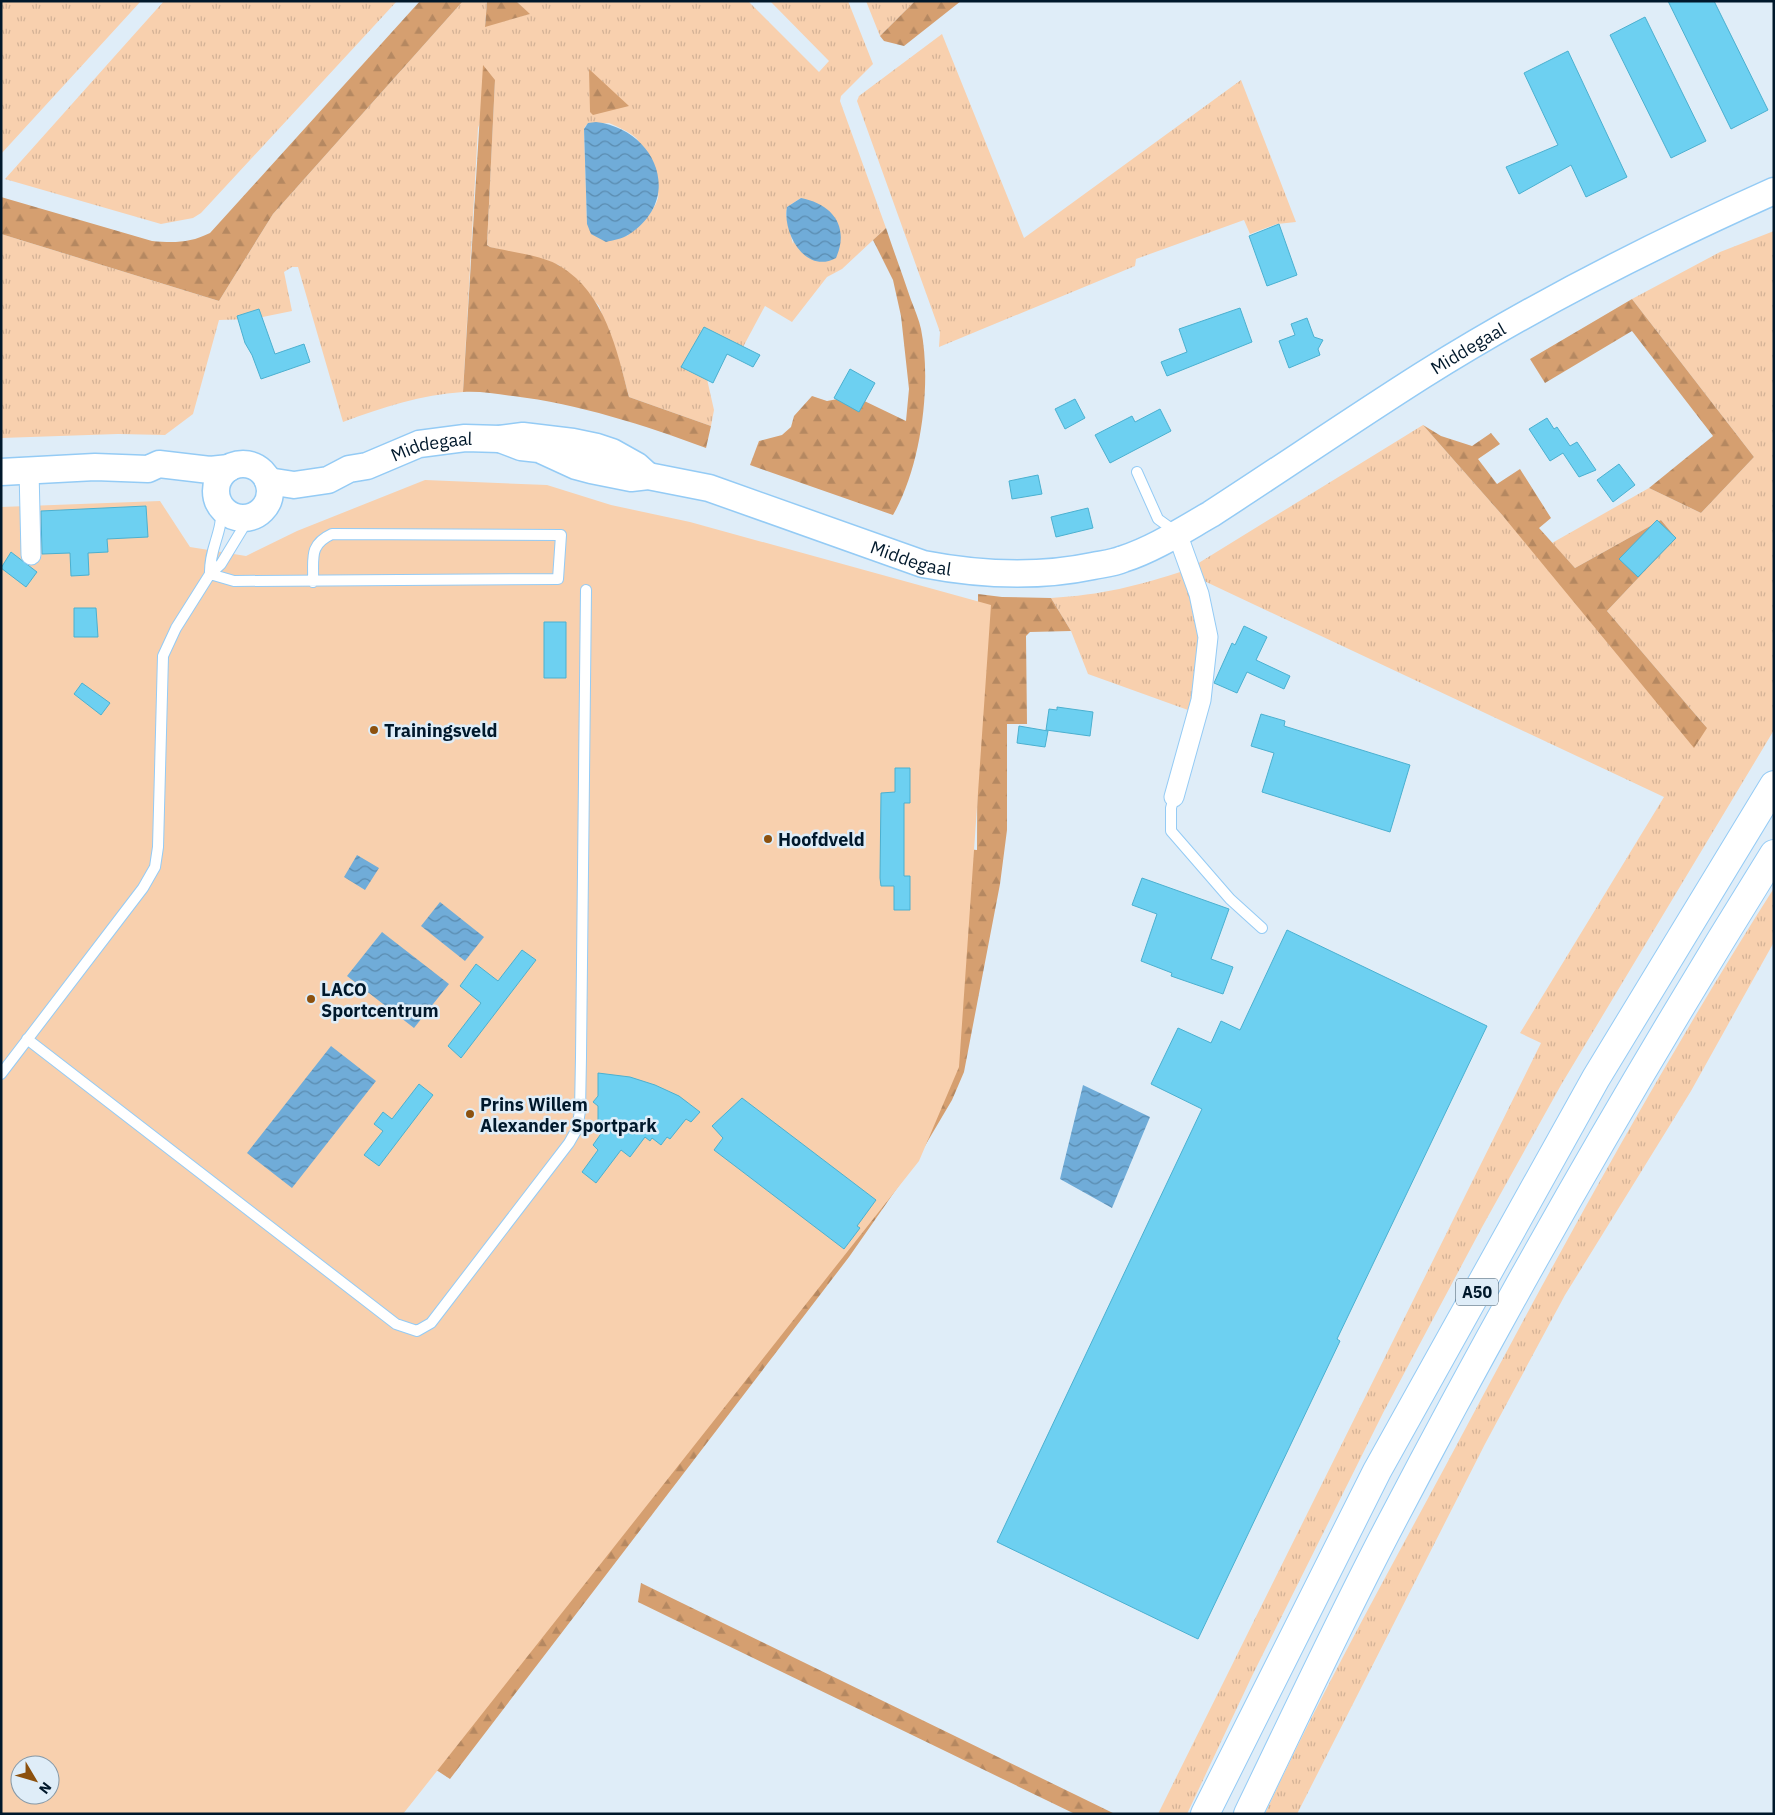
<svg xmlns="http://www.w3.org/2000/svg" width="1775" height="1815" font-family="'IBM Plex Sans',sans-serif">
  <style>
    .grass { fill: url(#grass-tufts); fill-rule: evenodd }
    .forest { fill: url(#forest-firs) }
    .garden { fill: #f8d0ae; fill-rule: evenodd }
    .water { fill: url(#water-waves) }
    .building { fill: #6dd0f1; stroke: #4bb0d0 }
    .lines { fill: none; stroke-linecap: round; stroke-linejoin: round }
    .lane-casing { stroke: #94cbf5; stroke-width: 12 }
    .street-casing { stroke: #94cbf5; stroke-width: 21 }
    .secondary-casing { stroke: #94cbf5; stroke-width: 29 }
    .highway-casing { stroke: #94cbf5; stroke-width: 30 }
    .lane { stroke: #fff; stroke-width: 10 }
    .street { stroke: #fff; stroke-width: 19 }
    .secondary { stroke: #fff; stroke-width: 26 }
    .highway { stroke: #fff; stroke-width: 28 }
    .poi-dot { fill: #8c510e; stroke: #dfedf8; stroke-width: 2 }
    .labels { text-anchor: middle; dominant-baseline: central; stroke-width: 5; stroke-linejoin: round; paint-order: stroke }
    .shield { fill: #dfedf8; stroke: #435868; stroke-width: 1 }
    .shield-label { font-size: 16px; font-weight: bold; fill: #00182b }
    .street-label { font-size: 18px; fill: #00182b; stroke: #dfedf8 }
    .poi-label { font-size: 18px; font-weight: bold; fill: #00182b; stroke: #dfedf8; text-anchor: start }
  </style>
  <defs>
    <pattern id="grass-tufts" width="24" height="20" patternUnits="userSpaceOnUse" patternTransform="scale(1.25)"><rect width="24" height="20" fill="#f8d0ae"/><path d="M3 7l-1-3M5 7V3M7 7l1-3M15 17l-1-3M17 17v-4M19 17l1-3" fill="none" stroke="#d3b296"/></pattern>
    <pattern id="forest-firs" width="22" height="20" patternUnits="userSpaceOnUse" patternTransform="scale(1.25)"><rect width="22" height="20" fill="#d59f70"/><path d="M5 1l3.5 6h-7zM16 11l3.5 6h-7z" fill="#b58861"/></pattern>
    <pattern id="water-waves" width="16" height="10" patternUnits="userSpaceOnUse" patternTransform="scale(1.25)"><rect width="16" height="10" fill="#70acd8"/><path d="M0 5q4-4 8 0t8 0" fill="none" stroke="#5a8baf"/></pattern>
  </defs>
  <rect width="100%" height="100%" fill="#dfedf8"/>
  <path class="grass" d="M1 1H141L1 154Z
    M164 1H397L201 213 193 218 161 224 5 179Z
    M463 1H487L485 26 529 14 516 1H748L819 72 829 61 770 1H848L873 64 841 96 840 101 886 228 842 269 827 277 792 322 765 306 743 347 732 342 707 379 714 410 711 426 629 397 621 367 599 306 559 265 490 247 487 245 495 80 478 128 463 392C421 395 383 407 343 422L298 267H292L284 272 292 311 253 319 219 320 193 414 165 435 118 434 1 438V234L219 301 273 214ZM609 123C618 127 628 131 636 138 643 145 661 188 658 198 654 213 639 226 627 236L587 224 584 129 586 125ZM801 198 793 244 786 215 787 207Z
    M866 1H915L880 36Z
    M942 34 1024 238 1241 80 1296 222 1277 224 1250 234 1244 220 1136 259 1135 266 939 347 940 332 857 101 859 96Z
    M1774 231V730L1561 1085 1481 1229 1383 1413 1252 1676 1187 1814H1158L1541 1043 1520 1033 1664 797 1202 580 1197 564 1423 425 1503 516 1707 728 1607 611 1676 538 1661 520 1575 568 1552 543 1649 488 1701 513 1754 457 1632 299 1720 252Z
    M1186 570 1200 637V661L1188 710 1088 674 1071 631 1051 598C1101 595 1138 586 1186 570Z
    M1774 888V942L1691 1091 1565 1295 1485 1444 1297 1814H1265C1320 1695 1384 1580 1446 1465 1550 1269 1655 1075 1774 888Z"/>
  <path class="forest" d="M420 1H463L273 214 219 301 1 234V197L152 241C174 243 190 243 210 233Z
    M487 1H516L530 14 485 27Z
    M915 1H961L904 46 884 41 880 36Z
    M483 65 495 80 487 245 490 247C510 252 542 255 560 266 605 293 617 350 629 397L711 426 706 448C644 425 579 404 513 396 496 394 480 391 463 392Z
    M589 69 629 106 593 115 590 112Z
    M886 228C894 252 903 276 911 300 915 310 919 320 921 329 932 384 921 467 893 515L750 465 759 441 782 435 791 427 794 416 812 396 827 401 854 396 906 421 909 389 901 316 893 280 873 240Z
    M1632 299 1754 457 1701 513 1649 488 1713 436 1632 331 1545 383 1530 359Z
    M1423 425 1441 436 1472 446 1491 433 1500 444 1478 459 1497 484 1520 469 1551 518 1539 528 1575 568 1661 520 1676 538 1607 611 1707 728 1694 748 1503 516Z
    M978 594 1002 597 1051 598 1071 631 1030 632 1026 636 1027 724H1007V830L1000 884 964 1072 952 1100 916 1161 849 1257 450 1779 250 1648 957 848 977 850Z
    M641 1583 1115 1814H1075L638 1602Z"/>
  <path class="garden" d="M425 480 547 485 611 505 690 522 991 605 959 1067 919 1161 403 1814H1V507L160 501 190 547 246 556 297 531ZM20 1765H50V1795H20Z"/>
  <path class="water" d="M596 122C656 129 685 199 628 235 622 239 613 240 606 242L591 234 587 224 584 129 588 123Z
    M801 198C832 204 850 226 836 258 805 275 782 232 787 207Z
    M357 855 379 868 365 890 344 877Z
    M440 902 484 937 465 961 421 926Z
    M382 932 449 984 414 1028 347 976Z
    M331 1046 376 1081 292 1188 247 1153Z
    M1083 1085 1150 1117 1112 1208 1060 1179Z"/>
  <path class="building" d="M1668 1H1714L1768 110 1731 129Z
    M1645 17 1706 141 1671 158 1610 35Z
    M1568 51 1627 177 1586 197 1571 165 1519 194 1506 167 1558 145 1524 73Z
    M1279 224 1297 275 1267 286 1249 236Z
    M1240 308 1252 342 1167 376 1161 362 1187 352 1179 329Z
    M259 309 275 354 304 344 310 362 261 379 252 355 245 343 237 316Z
    M1307 318 1314 337 1323 340 1318 349 1320 355 1289 368 1279 341 1295 335 1291 324Z
    M704 327 760 355 753 367 727 354 713 383 681 367Z
    M850 369 875 383 859 412 834 398Z
    M1075 399 1085 418 1065 429 1055 409Z
    M1160 409 1171 431 1110 463 1095 435 1132 416 1135 422Z
    M1547 418 1554 429 1557 427 1570 446 1577 442 1596 470 1579 477 1563 453 1550 461 1529 429Z
    M1619 464 1635 485 1613 502 1597 480Z
    M1038 475 1042 494 1012 499 1009 481Z
    M146 506 148 537 107 539 108 552 88 553 89 575 71 576 70 553 42 554 41 511Z
    M1088 508 1093 528 1056 537 1051 517Z
    M1657 520 1676 538 1638 577 1619 559Z
    M11 552 37 572 26 587 1 568Z
    M74 608H96L98 637H74Z
    M544 622H566V678H544Z
    M1244 626 1267 637 1256 660 1290 676 1284 689 1247 672 1237 693 1214 683 1232 643 1235 645Z
    M82 683 110 703 101 715 74 694Z
    M1057 707 1093 712 1090 736 1046 730 1049 709 1057 710Z
    M1261 714 1285 721 1284 726 1410 765 1390 832 1262 792 1274 753 1251 746Z
    M1019 726 1048 731 1045 747 1017 743Z
    M895 768H910V803H904V876H910V910H894V886H881L880 878 881 793 895 792Z
    M1142 878 1229 909 1211 959 1233 967 1223 994 1171 976 1172 973 1141 961 1157 914 1132 905Z
    M1287 930 1487 1026 1337 1339 1340 1341 1198 1639 997 1542 1202 1109 1151 1084 1178 1028 1211 1043 1221 1021 1240 1030Z
    M522 950 536 960 461 1058 448 1046 481 1003 460 986 476 964 498 981Z
    M598 1073 630 1077 655 1085 679 1096 700 1112 691 1122 686 1119 670 1139 667 1137 661 1145 652 1138 650 1141 645 1137 630 1157 621 1150 596 1183 582 1172 598 1150 593 1145 605 1128 598 1123V1106L593 1102 598 1096Z
    M419 1084 433 1095 379 1166 364 1155 383 1131 374 1124 383 1112 392 1119Z
    M742 1098 876 1200 857 1226 860 1228 844 1249 714 1150 723 1138 712 1126Z"/>
  <g class="lines">
    <g class="lane-casing">
      <path id="lane" d="M1137 472 1158 519 1176 532
        M210 574 234 581 558 579 561 535 332 534C308 545 314 559 313 582
        M210 574C209 548 223 533 221 508
        M1174 797 1171 808V831L1230 899 1262 928
        M27 1039 396 1324 417 1331 431 1323 569 1143 577 1129 580 1111 581 1057 586 590
        M1 1074 143 888 155 867 158 847 163 656 176 628 210 574 221 564 249 518"/>
    </g>
    <g class="street-casing">
      <path id="street" d="M29 470 31 555
        M1174 797 1201 700 1208 637 1199 594 1177 533"/>
    </g>
    <g class="secondary-casing">
      <g id="secondary">
        <path id="s1" d="M500 439 521 447 539 449 576 466 591 470 631 478 648 476 709 488 923 564C980 575 1036 578 1093 566 1103 564 1114 563 1123 559 1154 549 1183 530 1211 514 1282 468 1352 420 1423 375 1533 306 1655 244 1774 191"/>
        <circle cx="243" cy="491" r="27"/>
        <path d="M1 472 95 467 148 469 159 464 210 470 229 468"/>
        <path id="s2" d="M268 481 294 485 328 480 349 469 367 466 419 444 465 438 500 439 523 436 573 442 597 447 612 452 637 466 648 476"/>
      </g>
    </g>
    <g class="highway-casing">
      <path id="highway" d="M1205 1814 1377 1471 1596 1078 1774 785
        M1248 1814C1295 1717 1341 1618 1391 1523 1510 1295 1638 1072 1774 854"/>
    </g>
    <use href="#lane" class="lane"/>
    <use href="#street" class="street"/>
    <use href="#secondary" class="secondary"/>
    <use href="#highway" class="highway"/>
  </g>
  <g class="poi-dot">
    <circle cx="374" cy="730" r="5"/>
    <circle cx="768" cy="839" r="5"/>
    <circle cx="311" cy="999" r="5"/>
    <circle cx="470" cy="1114" r="5"/>
  </g>
  <g class="labels">
    <rect class="shield" x="1456" y="1278.5" width="42" height="27" rx="4"/>
    <g class="shield-label">
      <text x="1477" y="1292">A50</text>
    </g>
    <g class="street-label">
      <text stroke="none"><textPath href="#s1" startOffset="1051">Middegaal</textPath></text>
      <text stroke="none"><textPath href="#s2" startOffset="171">Middegaal</textPath></text>
      <text stroke="none"><textPath href="#s1" startOffset="431">Middegaal</textPath></text>
    </g>
    <g class="poi-label">
      <text x="384" y="730">Trainingsveld</text>
      <text x="778" y="839">Hoofdveld</text>
      <text x="321" y="989">LACO<tspan x="321" dy="21">Sportcentrum</tspan></text>
      <text x="480" y="1104">Prins Willem<tspan x="480" dy="21">Alexander Sportpark</tspan></text>
    </g>
  </g>
  <rect width="1775" height="1815" fill="none" stroke="#00182b" stroke-width="5"/>
  <g transform="translate(35 1780) rotate(128)"><circle r="24" fill="#dfedf8" stroke="#8698a6"/>
  <path d="M0-4L9 19L0 12L-9 19Z" fill="#8c510e"/>
  <text y="-8" font-size="14" font-weight="bold" text-anchor="middle" fill="#00182b">N</text>
  </g>
</svg>
